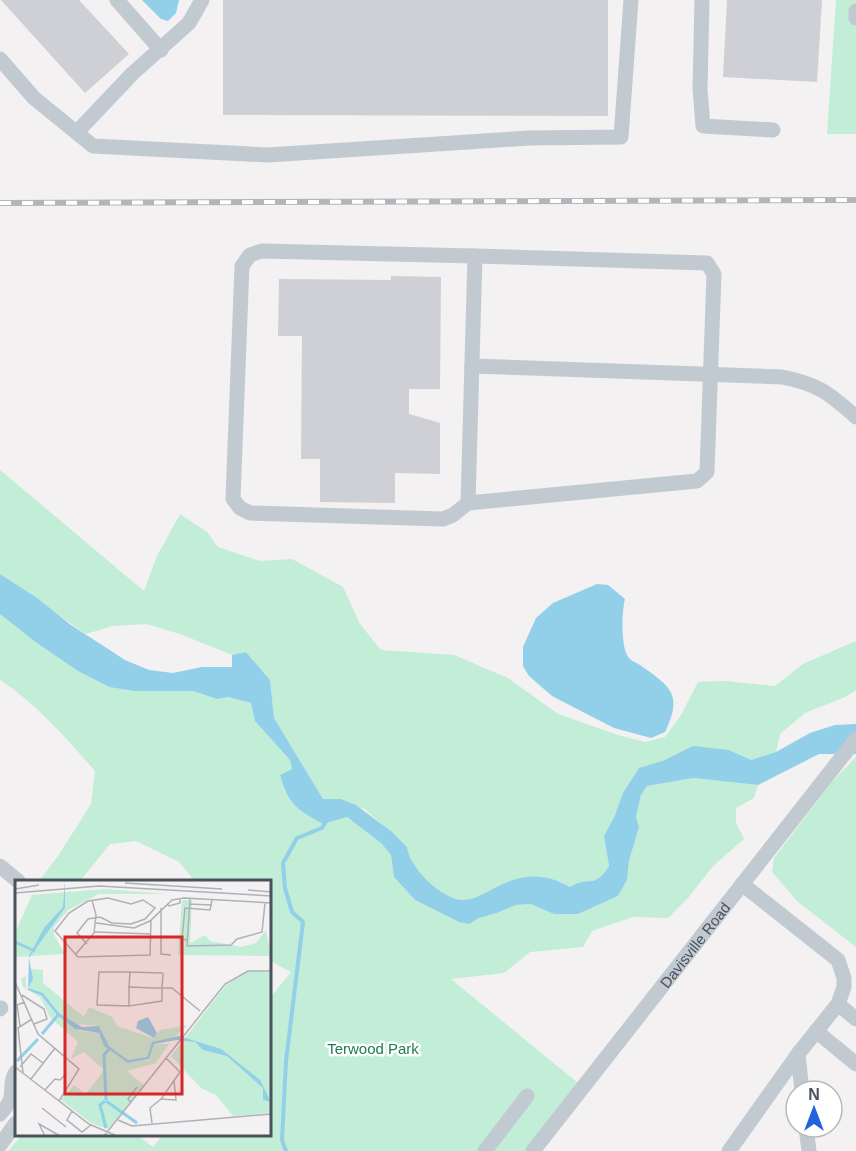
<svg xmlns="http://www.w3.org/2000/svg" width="856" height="1151" font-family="Helvetica,sans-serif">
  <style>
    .green { fill: #c2edd6 }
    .water { fill: #92cfe8 }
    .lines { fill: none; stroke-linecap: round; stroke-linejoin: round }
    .stream { stroke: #92cfe8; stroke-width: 4 }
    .building { fill: #ced0d5 }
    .minor { stroke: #c2cad1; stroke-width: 15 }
    .rail-casing { stroke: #b3b5ba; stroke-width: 6 }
    .rail { stroke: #fff; stroke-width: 4; stroke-dasharray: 11; stroke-linecap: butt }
    .labels { text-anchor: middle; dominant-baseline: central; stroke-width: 5; stroke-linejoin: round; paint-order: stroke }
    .street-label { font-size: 15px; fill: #49525d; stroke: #fff }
    .park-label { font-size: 15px; fill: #1d7c54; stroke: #fff }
    .inset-river { fill: none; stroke: #92cfe8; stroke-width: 3 }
    .inset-road { fill: none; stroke: #afb1b6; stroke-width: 1.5 }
    .view { fill: #d62828; fill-opacity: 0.15; stroke: #d62828; stroke-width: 3 }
    .inset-edge { fill: none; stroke: #49525d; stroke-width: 3 }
  </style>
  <rect width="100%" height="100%" fill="#f3f1f1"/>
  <path class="green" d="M836 0H856V134H827Z
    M0 470 144 591 157 556 180 514 207 532 218 547 260 561 292 559 343 587 360 624 381 650 454 655 508 678 558 714 618 735 645 742 665 737 681 715 698 682 725 681 775 686 803 664 856 641V690L845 697 805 713 780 734 776 752 751 760 729 750 665 760 639 768 604 836 609 866C593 891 590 874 570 887 546 873 518 875 495 888 485 893 473 902 460 900 438 897 410 869 407 847L366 810 341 799H323L274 718 270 680 246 652 232 655 180 634 146 624 112 626 86 634 0 574Z
    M0 614 34 641 78 671 109 687 134 691H193L217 699 228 697 251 703 255 721 290 760 292 769 280 776C289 804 297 810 323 824L347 817 381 843 391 855 394 877 415 900 459 922 469 924 479 918 497 913 516 905 531 904 554 914H578L618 896 627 880 629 861 639 827 636 817 641 794 647 786 693 778 758 785 754 798 736 808V823L744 839 713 866 688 898 668 918 633 917 592 931 583 947 530 952 504 973 451 979 583 1087 530 1151H8L22 1135H137L153 1147 163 1135 270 1134V998L291 972 270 961V881H195L179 862 136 841 110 844 80 881H39L58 856 91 804 95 771C66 738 37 704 0 680Z
    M856 757V947L797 901 772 872 774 858 832 782Z"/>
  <path class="water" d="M142 0H179L176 13 168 21 161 19Z
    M0 574 37 598 71 625 125 660 149 670 173 673 202 667H232V655L246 652 270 680 274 718 323 799H341L356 805 392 832 407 847C410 868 439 897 461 900 471 901 483 894 491 890 519 874 542 871 570 887 590 874 593 891 609 866L604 836 615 815 623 793 639 768 665 760 693 746 729 750 751 760 776 752 810 733 835 725 856 724V754H819L758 785 693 778 647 786 641 795 636 817 639 827 629 861 627 880 618 896 578 914H554L531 904 516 905 497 913 479 918 469 924 459 922 415 900 394 877 391 855 381 843 347 817 323 824C297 810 288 804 280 775L292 769 290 760 255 721 251 703 228 697 217 699 193 691H134L109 687 78 671 34 641 0 614Z
    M597 584 608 585 625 599C622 610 620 648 629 658 631 661 637 663 640 665 671 687 683 694 665 732L651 738 614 728 552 696 529 676 523 666V647L536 618 553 603Z"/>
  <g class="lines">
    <path class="stream" d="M286 1151 282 1140 286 1061 303 922 292 912 285 888 283 863 297 838 322 828 326 821"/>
  </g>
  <path class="building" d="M1 0H79L129 54 85 93Z
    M223 0H608V116L223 115Z
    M727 0H822L817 82 723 77Z
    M391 276 441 277 440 389H409V414L440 423V474L395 473V503L320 502V459H301L302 336H278L279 279 391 280Z"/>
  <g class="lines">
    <g class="minor">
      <path d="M117 0 161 50"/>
      <path d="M702 0 700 89 703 126 773 130"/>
      <path d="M856 11V18"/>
      <path d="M0 59 34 98 93 146 268 155 529 138 621 137 631 0"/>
      <path d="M77 132 132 74 189 23 202 0"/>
      <path d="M475 256 707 263 714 274 707 472 697 481 468 503Z"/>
      <path d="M472 366 782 377C818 384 829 393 856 417"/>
      <path d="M468 503 453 515 443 519 250 513 240 508 233 499 242 266 250 255 262 251 475 256"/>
      <path d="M0 866 18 881"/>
      <path d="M838 1004 856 1019"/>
      <path d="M0 1009 1 1008"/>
      <path d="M816 1031 856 1064"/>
      <path d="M798 1054 802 1091"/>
      <path d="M0 1114C4 1109 10 1104 11 1097 13 1087 10 1081 16 1072"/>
      <path d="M806 1127 809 1151"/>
      <path d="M0 1145 16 1123"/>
      <path d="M485 1151 527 1096"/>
      <path id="s1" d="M533 1151 856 739"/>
      <path d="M729 1151 798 1054 838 1004 844 987V978L838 960 742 884"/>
    </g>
    <g class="rail-casing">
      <path id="rail" d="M0 203 856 200"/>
    </g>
    <use href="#rail" class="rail"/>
  </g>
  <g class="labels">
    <g class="street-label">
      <text stroke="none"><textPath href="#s1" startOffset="262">Davisville Road</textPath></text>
    </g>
    <g class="park-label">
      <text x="373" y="1048">Terwood Park</text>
    </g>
  </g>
  <g transform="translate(15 880)">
    <rect width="256" height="256" fill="#f3f1f1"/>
    <path d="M91 9 150 14H84L53 30 39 47V55L50 74 0 77V53L17 15ZM167 20H177L175 63 190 55 195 61 226 67 241 63 251 50 256 76 163 75ZM14 89 28 90V103L69 137 74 127 97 137 102 146 138 158 145 150 173 145 156 160 137 162 132 177 113 180 94 166 84 146 62 144 44 133 28 113 14 109ZM232 92H256V233L218 236 201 215 186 208 156 176 211 105ZM11 96V108L26 115 42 135 65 151 84 153 89 166 113 183 134 180 138 164H154L141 183 112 191 130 206 93 249 76 243 46 220 59 205 71 214 89 190 69 172 56 179 63 162 35 137 25 117 8 107 6 99Z" fill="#c2edd6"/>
    <path d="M50 0V28L14 78 18 99 13 108 28 113 44 133 67 147 84 146 94 166 113 180 132 177 137 162 164 156 206 169 245 200 256 222 248 220V208L212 176 188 170 180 162 162 160 139 164 134 179 113 183 89 166 84 153 60 149 42 135 26 115 13 110 14 76 29 48 48 27ZM133 137 142 153 139 158 121 148 123 141Z" fill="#92cfe8"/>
    <path class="inset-river" d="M0 62 20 71M27 154 43 135M2 181 23 159M91 220 89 175 95 168M90 221 85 225 91 248M91 221 122 243"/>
    <path class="inset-road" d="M110 3 207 9M0 9 24 5M233 10 257 12M0 13 84 6 257 16M175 19 172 66 216 65 222 59 247 52 250 23M152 24 154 26 165 23V19M174 24 197 25M146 28V74L156 75M81 43 119 48 135 41 157 20 169 18 257 23M80 52 136 54M172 60 167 59 170 28 195 30 197 20M72 64 62 53 73 39 85 37 97 43 116 44 130 39 140 28 128 20 116 24 93 18 73 21 54 33 40 51 63 77 135 75 136 40M60 75 79 53 81 35 77 20M0 102 23 154 64 189 44 221M114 107 115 92 147 93 148 94 147 108V121L114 126V107L138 108H157L185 131M7 115 29 129 32 139 19 144M114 126 82 125 84 92H115M5 146 2 125 10 122M151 178 165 192 146 219 161 220 159 201M0 187 74 244 102 256M5 187 16 174 28 183M8 193 3 148 17 139M16 199 40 168M30 210 40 199 45 200 50 195M116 223 113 219 122 207M27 228 51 247M57 231 52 240 67 252 76 245M103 240 117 246 257 234M137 243 135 228 146 219M30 256 24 244 45 256M89 256 210 104 233 91H257"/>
    <path class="view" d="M50 57H167V214H50Z"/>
    <rect width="256" height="256" class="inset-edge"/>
  </g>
  <g transform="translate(814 1109)"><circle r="28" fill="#ffffff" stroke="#b6babe" stroke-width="1.5"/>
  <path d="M0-4.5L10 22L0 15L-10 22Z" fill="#2364db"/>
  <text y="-9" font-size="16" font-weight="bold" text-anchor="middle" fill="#49525d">N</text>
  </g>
</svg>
